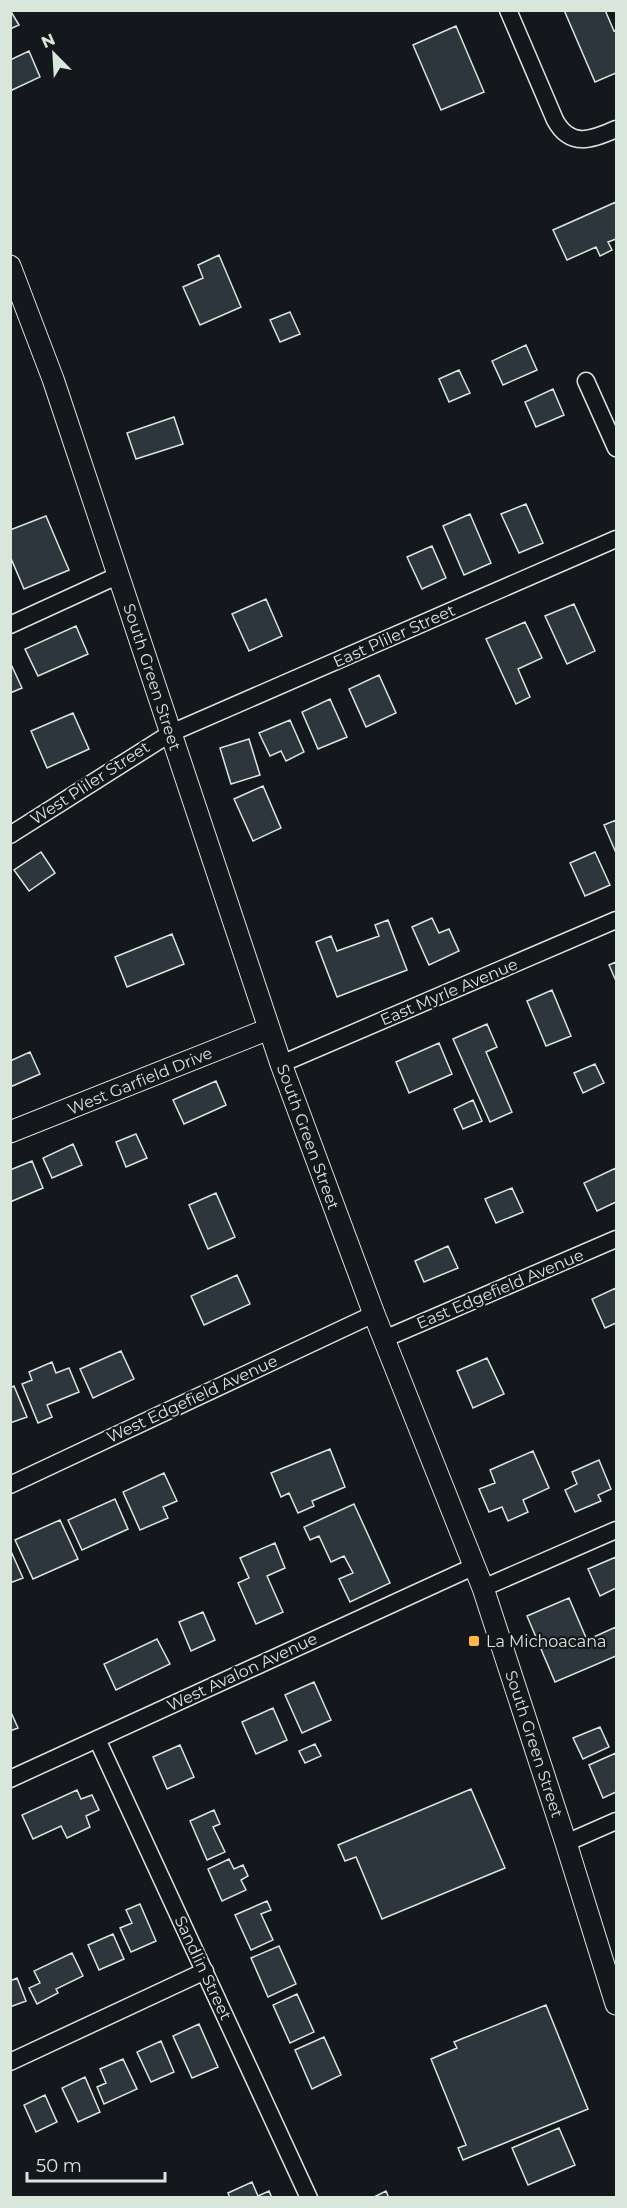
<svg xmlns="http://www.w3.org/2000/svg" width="627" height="2208" font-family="Montserrat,sans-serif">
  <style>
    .building { fill: #2c363c; stroke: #d8e6dc; stroke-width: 1.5 }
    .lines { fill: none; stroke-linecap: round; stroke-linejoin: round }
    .minor-casing { stroke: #d8e6dc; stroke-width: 19 }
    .tertiary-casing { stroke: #d8e6dc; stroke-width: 23 }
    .minor { stroke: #14181c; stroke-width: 16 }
    .tertiary { stroke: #14181c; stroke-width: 21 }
    .poi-dot { fill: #ffb74d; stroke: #14181c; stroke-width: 2 }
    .labels { text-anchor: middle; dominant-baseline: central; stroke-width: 4.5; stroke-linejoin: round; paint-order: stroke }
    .street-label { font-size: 16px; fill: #d8e6dc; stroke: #14181c }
    .poi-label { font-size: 16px; fill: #d8e6dc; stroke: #14181c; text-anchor: start }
  </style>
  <rect width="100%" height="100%" fill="#14181c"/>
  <path class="building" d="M10 10 19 25 10 29Z
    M564 10H605L614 31 616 30V73L595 82Z
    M456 26 484 92 441 110 413 45Z
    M29 51 40 77 10 91V60Z
    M616 202V239L608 242 612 250 600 256 596 247 567 260 553 230Z
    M219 255 241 307 200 325 183 287 203 278 198 265Z
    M290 312 300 334 280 342 270 320Z
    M526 345 537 370 503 385 492 361Z
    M459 370 470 393 449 402 439 379Z
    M553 389 564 415 536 427 525 402Z
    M174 417 183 444 136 459 127 433Z
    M526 504 543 543 519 553 501 514Z
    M470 514 491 563 464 575 443 526Z
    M46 516 69 570 24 589 10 556V530Z
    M432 546 446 578 422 589 407 557Z
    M266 599 282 636 249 651 232 614Z
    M574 604 595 651 567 664 545 616Z
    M525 622 542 658 518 669 530 697 516 704 486 639Z
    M76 626 88 654 38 676 25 649Z
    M10 662 22 688 10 693Z
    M379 675 396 713 366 727 349 689Z
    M330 699 347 737 318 749 302 712Z
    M73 713 89 749 47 768 31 731Z
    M290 720 304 752 286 761 281 751 270 756 259 733Z
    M249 739 260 775 231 784 220 748Z
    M263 786 281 828 253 841 234 799Z
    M616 820V853L604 825Z
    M41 852 55 873 29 891 14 870Z
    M595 852 610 885 585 896 570 863Z
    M432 918 439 933 449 929 459 951 429 965 412 927Z
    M388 920 407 970 337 997 316 942 331 936 337 951 379 936 375 925Z
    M172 934 184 964 127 987 115 957Z
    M616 962V981L609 965Z
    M552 990 571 1036 546 1046 527 1001Z
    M487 1024 497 1047 486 1052 512 1112 490 1122 453 1039Z
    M439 1043 452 1074 409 1093 396 1062Z
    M30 1052 40 1074 10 1087V1061Z
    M595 1064 604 1083 583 1093 574 1073Z
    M216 1081 226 1105 184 1124 173 1100Z
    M473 1100 482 1121 463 1129 454 1109Z
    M136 1134 147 1158 126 1167 116 1142Z
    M73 1144 82 1165 52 1178 43 1158Z
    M32 1161 43 1188 10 1202V1170Z
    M616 1168V1202L597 1211 584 1183Z
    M512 1188 523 1212 496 1223 485 1199Z
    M216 1193 235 1237 208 1249 189 1205Z
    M448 1246 458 1268 424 1282 415 1261Z
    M237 1275 250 1304 204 1325 191 1296Z
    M616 1288V1323L605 1328 592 1299Z
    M121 1351 134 1379 93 1398 80 1369Z
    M487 1358 504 1394 473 1408 457 1371Z
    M52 1362 56 1373 69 1368 79 1392 47 1405 52 1417 38 1423 22 1384 32 1380 29 1372Z
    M14 1386 27 1417 10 1423V1388Z
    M330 1449 345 1487 312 1501 314 1506 298 1513 289 1493 281 1497 271 1473Z
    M533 1451 549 1488 523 1500 528 1512 508 1521 502 1507 489 1512 479 1489 495 1483 490 1470Z
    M599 1460 611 1489 598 1495 601 1501 575 1512 565 1490 577 1484 572 1472Z
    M164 1473 177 1501 163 1507 168 1518 140 1530 123 1492Z
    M115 1499 128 1529 82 1550 68 1520Z
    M354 1504 390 1583 350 1602 339 1579 353 1573 344 1556 331 1562 319 1536 310 1540 304 1527Z
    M60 1520 78 1559 33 1579 15 1540Z
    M275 1543 285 1568 267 1576 283 1612 256 1624 238 1583 249 1578 240 1558Z
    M10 1549 23 1578 10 1583Z
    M616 1557V1588L600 1596 588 1569Z
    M569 1598 587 1640 616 1627V1656L555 1682 527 1616Z
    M203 1612 215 1640 191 1651 179 1622Z
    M157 1639 170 1664 116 1690 104 1664Z
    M314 1682 331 1720 302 1733 285 1695Z
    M273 1708 287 1740 256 1754 242 1722Z
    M10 1710 18 1728 10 1731Z
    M600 1727 609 1747 583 1759 573 1738Z
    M315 1744 321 1756 305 1763 299 1751Z
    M180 1745 194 1777 167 1789 153 1757Z
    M616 1753V1792L603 1798 589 1765Z
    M471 1789 505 1868 382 1919 356 1857 345 1861 338 1845Z
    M77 1790 81 1799 92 1795 99 1810 86 1816 90 1827 67 1838 61 1826 33 1839 22 1815Z
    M214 1810 220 1824 213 1827 225 1852 207 1860 190 1821Z
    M229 1859 234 1869 243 1865 248 1876 241 1880 246 1890 222 1901 208 1869Z
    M267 1901 271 1910 261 1914 273 1940 251 1950 235 1915Z
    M140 1904 156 1941 131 1952 120 1928 132 1923 126 1910Z
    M113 1934 124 1959 99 1970 88 1945Z
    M279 1946 296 1984 268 1997 251 1958Z
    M72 1953 83 1976 56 1989 58 1993 37 2004 29 1988 40 1983 34 1971Z
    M17 1978 26 2001 10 2007V1981Z
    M297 1994 314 2032 290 2043 273 2005Z
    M546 2005 588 2109 463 2160 458 2148 466 2145 431 2059 457 2048 454 2042Z
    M199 2024 218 2067 192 2078 173 2036Z
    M324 2037 341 2075 312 2089 295 2050Z
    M161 2041 174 2072 151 2082 137 2052Z
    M123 2059 137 2089 104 2104 97 2087 106 2083 100 2069Z
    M85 2077 100 2112 78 2122 62 2088Z
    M45 2095 57 2122 36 2132 24 2105Z
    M559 2128 575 2165 528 2185 512 2148Z
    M252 2182 258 2196 269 2191 272 2198H230L228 2193Z
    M386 2191 389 2198H372Z"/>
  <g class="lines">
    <g class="minor-casing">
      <path id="minor" d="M508 10 555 120C570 148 592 140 616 129
        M586 381 616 448
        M10 625 119 575
        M10 835 171 733 616 539
        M281 1064 616 920
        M384 1339 616 1239
        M10 1485 374 1314
        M483 1588 616 1530
        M97 1739 309 2198
        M10 1779 475 1566
        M566 1843 616 1821
        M10 2062 205 1971"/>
    </g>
    <g class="tertiary-casing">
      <path id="tertiary" d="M10 266 53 379 281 1064 374 1314 483 1588 566 1843 616 2004
        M10 1132 269 1029"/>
    </g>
    <use href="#minor" class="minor"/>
    <use href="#tertiary" class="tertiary"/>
  </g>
  <rect class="poi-dot" x="468" y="1635" width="12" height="12" rx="3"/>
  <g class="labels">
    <g class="street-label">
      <text transform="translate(394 636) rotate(-24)">East Pliler Street</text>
      <text transform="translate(152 677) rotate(72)">South Green Street</text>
      <text transform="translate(90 783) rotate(-33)">West Pliler Street</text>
      <text transform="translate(449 992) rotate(-23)">East Myrle Avenue</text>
      <text transform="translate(140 1081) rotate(-22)">West Garfield Drive</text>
      <text transform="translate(308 1137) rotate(70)">South Green Street</text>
      <text transform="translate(500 1289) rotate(-23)">East Edgefield Avenue</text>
      <text transform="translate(192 1399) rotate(-25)">West Edgefield Avenue</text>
      <text transform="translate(242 1672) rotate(-25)">West Avalon Avenue</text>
      <text transform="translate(534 1744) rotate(72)">South Green Street</text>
      <text transform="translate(203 1968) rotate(65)">Sandlin Street</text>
    </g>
    <g class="poi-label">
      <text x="486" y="1641">La Michoacana</text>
    </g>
  </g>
  <rect width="627" height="2208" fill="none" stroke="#d8e6dc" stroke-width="24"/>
  <g transform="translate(54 54) rotate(336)" stroke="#14181c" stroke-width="4.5" paint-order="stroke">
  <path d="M0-4.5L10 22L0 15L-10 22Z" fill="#d8e6dc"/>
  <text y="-9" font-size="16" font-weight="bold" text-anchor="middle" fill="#d8e6dc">N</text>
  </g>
  <path d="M27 2172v9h138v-9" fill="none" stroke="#d8e6dc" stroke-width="3"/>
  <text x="36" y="2172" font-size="18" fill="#d8e6dc" stroke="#14181c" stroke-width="4.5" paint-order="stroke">50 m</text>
</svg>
